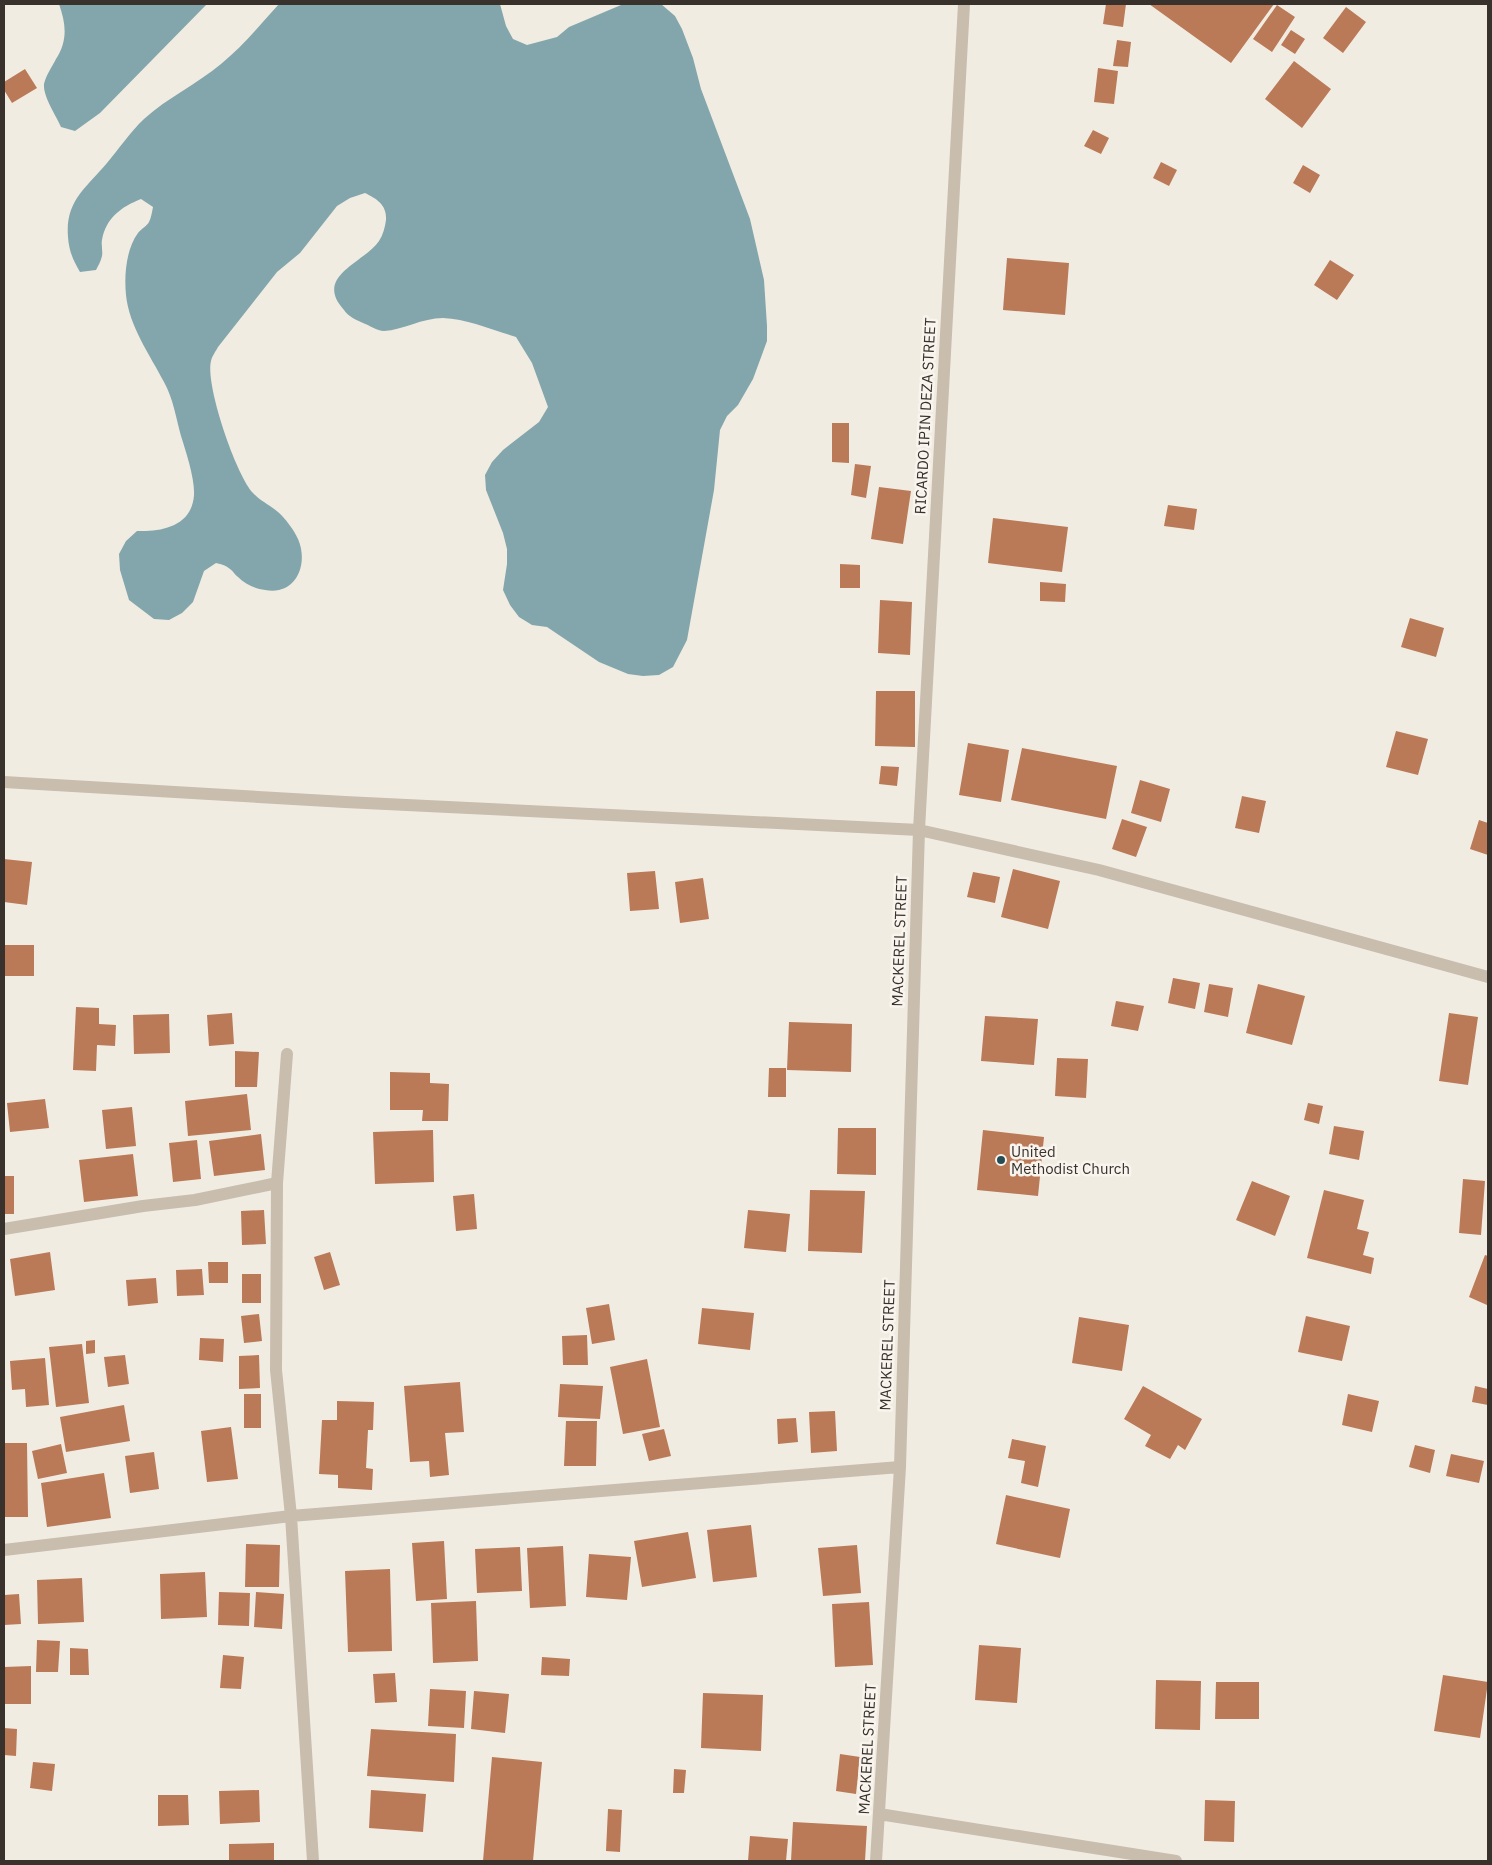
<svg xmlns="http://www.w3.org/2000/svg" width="1492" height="1865" font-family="'IBM Plex Sans',sans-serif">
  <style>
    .water { fill: #83a6ac }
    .building { fill: #ba7957 }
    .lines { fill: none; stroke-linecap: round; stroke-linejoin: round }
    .minor { stroke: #c9bdae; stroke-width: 12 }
    .poi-dot { fill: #254d56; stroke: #f9f5ee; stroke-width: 2 }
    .labels { text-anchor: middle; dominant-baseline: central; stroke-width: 5; stroke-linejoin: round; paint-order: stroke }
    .street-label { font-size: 15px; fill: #38312c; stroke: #f9f5ee }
    .poi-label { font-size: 15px; fill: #38312c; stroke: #f9f5ee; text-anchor: start }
  </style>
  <rect width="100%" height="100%" fill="#f1ece2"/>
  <path class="water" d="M59 4H207L100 113 75 131 61 127C56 115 43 97 44 84 46 75 52 67 56 59 68 40 66 24 59 4Z
    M279 4H500L506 26 513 39 527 45 557 37 569 27 621 5 661 4 675 16 682 29 693 58 701 89 750 219 764 280 767 326V341L753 379 738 405 727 416 720 430 714 490 687 640 673 667 659 675 643 676 628 674 599 662 547 627 532 625 519 617 510 605 503 590 507 564V549L503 533 486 490 485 475 492 462 503 450 539 422 548 407 532 363 516 337C493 330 467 319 443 318 422 318 403 330 384 331 377 331 369 325 363 323 356 320 348 316 344 310 313 276 364 263 379 241 383 235 385 227 386 220 387 205 377 199 365 193L350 198 337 206 300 253 277 272 218 347C216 351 212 356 211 361 205 385 236 475 253 493 260 501 270 505 278 512 285 518 294 530 298 539 309 564 296 596 265 590 255 589 245 584 238 577 235 575 233 571 230 569 227 566 221 564 216 563L204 571 193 602 182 613 169 620 154 619 129 600 120 570 119 554 126 541 137 531C162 532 192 526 194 495 195 479 186 452 181 436 176 418 173 398 164 382 150 355 129 326 126 295 124 276 126 249 138 233 141 229 147 226 149 222 151 218 152 212 153 207L141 199C121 207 106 218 102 240 101 245 103 251 102 256 101 261 98 266 96 270L80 272C73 260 69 251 68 237 65 201 86 188 107 163 119 149 130 132 144 119 167 98 197 84 221 64 243 46 260 25 279 4Z"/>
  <path class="building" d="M1106 4H1126L1123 27 1103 24Z
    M1149 4H1274L1231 63Z
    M1277 5 1295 17 1272 52 1253 39Z
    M1346 7 1366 22 1343 53 1323 38Z
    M1291 30 1305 39 1295 54 1281 45Z
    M1117 40 1131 42 1128 67 1113 66Z
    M1294 61 1331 89 1302 128 1265 99Z
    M1098 68 1118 71 1114 104 1094 102Z
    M25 69 37 88 12 103 4 90V82Z
    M1093 130 1109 138 1101 154 1084 146Z
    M1161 162 1177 170 1169 186 1153 178Z
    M1303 165 1320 175 1310 193 1293 183Z
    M1007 258 1069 263 1065 315 1003 310Z
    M1330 260 1354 275 1337 300 1314 285Z
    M832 423H849V463L832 462Z
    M855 464 871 466 866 498 851 495Z
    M879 487 911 491 903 544 871 539Z
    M1168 505 1197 509 1194 530 1164 526Z
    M993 518 1068 527 1062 572 988 563Z
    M840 564 860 565V588H840Z
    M1040 582 1066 584 1065 602 1040 601Z
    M880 600 912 602 910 655 878 653Z
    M1410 618 1444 628 1436 657 1401 647Z
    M876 691H915V747L875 746Z
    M1396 731 1428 739 1418 775 1386 767Z
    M968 743 1009 750 1001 802 959 795Z
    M1022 748 1117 766 1106 819 1011 800Z
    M881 766 899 767 897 786 879 784Z
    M1140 780 1170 789 1161 822 1131 813Z
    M1242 796 1266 801 1259 833 1235 828Z
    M1122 819 1147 827 1136 857 1112 849Z
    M1479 820 1488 823V855L1470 849Z
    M4 859 32 862 27 905 4 902Z
    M1013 869 1060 881 1048 929 1001 917Z
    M655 871 659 909 630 911 627 873Z
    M973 872 1000 877 995 903 967 897Z
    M703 878 709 919 680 923 675 882Z
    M4 945H34V976H4Z
    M1173 978 1200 983 1195 1009 1168 1003Z
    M1209 984 1233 988 1228 1017 1204 1012Z
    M1258 984 1305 996 1292 1045 1246 1033Z
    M1116 1001 1144 1006 1138 1031 1111 1026Z
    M76 1007 99 1008V1024L116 1025 115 1046 97 1045 96 1071 73 1070Z
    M232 1013 234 1044 209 1046 207 1015Z
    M1449 1013 1478 1017 1468 1085 1439 1081Z
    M169 1014 170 1053 134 1054 133 1015Z
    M985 1016 1038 1019 1034 1065 981 1061Z
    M789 1022 852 1024 851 1072 787 1070Z
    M235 1051 259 1052 257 1087H235Z
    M1057 1058 1088 1059 1086 1098 1055 1096Z
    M769 1068H786V1097H768Z
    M390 1072 430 1073V1083L449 1084 448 1121H422L423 1110H390Z
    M247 1094 251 1130 188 1136 185 1101Z
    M45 1099 49 1128 10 1132 7 1103Z
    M1308 1103 1323 1106 1319 1124 1304 1120Z
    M132 1107 136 1146 106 1149 102 1110Z
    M1334 1126 1364 1131 1359 1160 1329 1154Z
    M838 1128H876V1175L837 1174Z
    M433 1130 434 1182 375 1184 373 1132Z
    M983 1130 1044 1137 1038 1196 977 1190Z
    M261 1134 265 1170 214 1176 209 1141Z
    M197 1140 201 1179 173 1182 169 1143Z
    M133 1154 138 1196 84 1202 79 1160Z
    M4 1176H14V1214H4Z
    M1463 1179 1485 1181 1481 1235 1459 1233Z
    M1252 1181 1290 1196 1275 1236 1236 1220Z
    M810 1190 865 1191 862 1253 808 1251Z
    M1324 1190 1364 1200 1357 1229 1369 1232 1363 1255 1374 1258 1371 1274 1307 1258Z
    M474 1194 477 1229 456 1231 453 1196Z
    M264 1210 266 1244 242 1245 241 1211Z
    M748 1210 790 1214 786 1252 744 1248Z
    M50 1252 55 1290 15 1296 10 1259Z
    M330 1252 340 1285 324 1290 314 1257Z
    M1485 1255 1488 1256 1487 1305 1469 1297Z
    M208 1262H228V1283H209Z
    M202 1269 204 1295 177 1296 176 1270Z
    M242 1274H261V1303H242Z
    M156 1278 158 1303 128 1306 126 1280Z
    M609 1304 615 1340 592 1344 586 1308Z
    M702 1308 754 1313 750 1350 698 1344Z
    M259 1314 262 1341 244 1343 241 1316Z
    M1306 1316 1350 1326 1342 1361 1298 1352Z
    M1079 1317 1129 1325 1122 1371 1072 1363Z
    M587 1335 588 1365H563L562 1336Z
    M200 1338 224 1339 223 1362 199 1360Z
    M95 1340V1353L86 1354V1341Z
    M82 1344 89 1403 56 1407 49 1347Z
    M125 1355 129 1384 108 1387 104 1357Z
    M259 1355 260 1388 239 1389V1356Z
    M45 1358 49 1405 26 1407 25 1389 12 1390 10 1361Z
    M647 1359 660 1427 623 1434 610 1367Z
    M460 1382 464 1432 445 1433 449 1475 430 1477 429 1461 410 1462 404 1386Z
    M560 1384 603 1386 600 1419 558 1417Z
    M1143 1386 1202 1419 1185 1450 1178 1445 1170 1459 1145 1446 1151 1435 1124 1419Z
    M1475 1386 1488 1389V1405L1472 1402Z
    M244 1394H261V1428H244Z
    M1348 1394 1379 1401 1372 1432 1342 1425Z
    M337 1401 374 1402 373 1430H368L366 1468 373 1469 372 1490 338 1488V1475L319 1474 322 1420H337Z
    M124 1405 130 1441 66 1452 60 1417Z
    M835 1411 837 1451 811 1453 809 1412Z
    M796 1418 798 1442 778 1444 777 1419Z
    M566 1421H597L596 1466H564Z
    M231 1427 238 1479 207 1482 201 1431Z
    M664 1429 671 1456 649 1461 642 1434Z
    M1012 1439 1046 1446 1038 1487 1021 1483 1025 1461 1008 1458Z
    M4 1443H27L28 1517H4Z
    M61 1444 67 1473 38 1479 32 1451Z
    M1415 1445 1435 1450 1430 1473 1409 1467Z
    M154 1452 159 1489 130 1493 125 1456Z
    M1451 1454 1484 1461 1479 1483 1446 1476Z
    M104 1473 111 1518 47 1527 41 1483Z
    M1006 1495 1070 1509 1060 1558 996 1544Z
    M751 1525 757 1577 713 1582 707 1530Z
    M688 1532 696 1578 642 1587 634 1541Z
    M444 1541 447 1599 416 1601 412 1543Z
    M246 1544 280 1545 279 1587H245Z
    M857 1545 861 1593 823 1596 818 1548Z
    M563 1546 566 1606 530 1608 527 1548Z
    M520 1547 522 1591 477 1593 475 1549Z
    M589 1554 631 1557 627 1600 586 1597Z
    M390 1569 392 1651 348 1652 345 1571Z
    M205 1572 207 1617 161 1619 160 1574Z
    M82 1578 84 1622 38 1624 37 1580Z
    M219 1592 250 1593 249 1626 218 1625Z
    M256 1592 284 1594 282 1629 254 1627Z
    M19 1594 21 1624 4 1625V1595Z
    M476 1601 478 1661 433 1663 431 1603Z
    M869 1602 873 1665 835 1667 832 1604Z
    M37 1640 60 1641 58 1672H36Z
    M979 1645 1021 1648 1017 1703 975 1700Z
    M70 1648 88 1649 89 1675H70Z
    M223 1655 244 1657 241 1689 220 1688Z
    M542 1657 570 1659 569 1676 541 1675Z
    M31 1666V1704H4V1667Z
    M395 1673 397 1702 375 1703 373 1674Z
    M1443 1675 1488 1682 1480 1738 1434 1731Z
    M1156 1680 1201 1681 1200 1730 1155 1729Z
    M1216 1682H1259V1719H1215Z
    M430 1689 466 1691 464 1728 428 1726Z
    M474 1691 509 1694 505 1733 471 1729Z
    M703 1693 763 1695 761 1751 701 1748Z
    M4 1728 17 1729 16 1756 4 1755Z
    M371 1729 456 1734 454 1782 367 1776Z
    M840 1754 860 1757 856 1794 836 1791Z
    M492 1757 542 1762 533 1861H483Z
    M33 1762 55 1764 52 1791 30 1788Z
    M674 1769 686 1770 684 1793H673Z
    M259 1790 260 1822 220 1824 219 1791Z
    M371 1790 426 1794 423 1832 369 1828Z
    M158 1795H188L189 1825 158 1826Z
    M1205 1800 1235 1801 1234 1842 1204 1841Z
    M608 1809 622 1810 620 1852 606 1851Z
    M793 1822 867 1826 865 1861H791Z
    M750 1836 788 1839 786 1861H748Z
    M274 1843V1861H229V1844Z"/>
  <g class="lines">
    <path class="minor" d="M4 782 345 802 919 830 1099 870 1488 977
      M287 1054 277 1183 276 1370 291 1516 313 1861
      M4 1229 143 1206 195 1200 277 1183
      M4 1550 291 1516 900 1467
      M879 1814 1176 1861
      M876 1861 900 1467 919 830 964 4"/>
  </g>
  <circle class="poi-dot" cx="1001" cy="1160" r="5"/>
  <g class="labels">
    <g class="street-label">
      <text transform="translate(925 416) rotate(-87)">RICARDO IPIN DEZA STREET</text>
      <text transform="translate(899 941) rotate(-88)">MACKEREL STREET</text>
      <text transform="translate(887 1345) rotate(-88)">MACKEREL STREET</text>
      <text transform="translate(867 1749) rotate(-87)">MACKEREL STREET</text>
    </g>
    <g class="poi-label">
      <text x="1011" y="1151">United<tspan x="1011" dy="17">Methodist Church</tspan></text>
    </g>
  </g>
  <rect width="1492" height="1865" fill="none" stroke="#38312c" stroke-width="10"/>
</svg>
